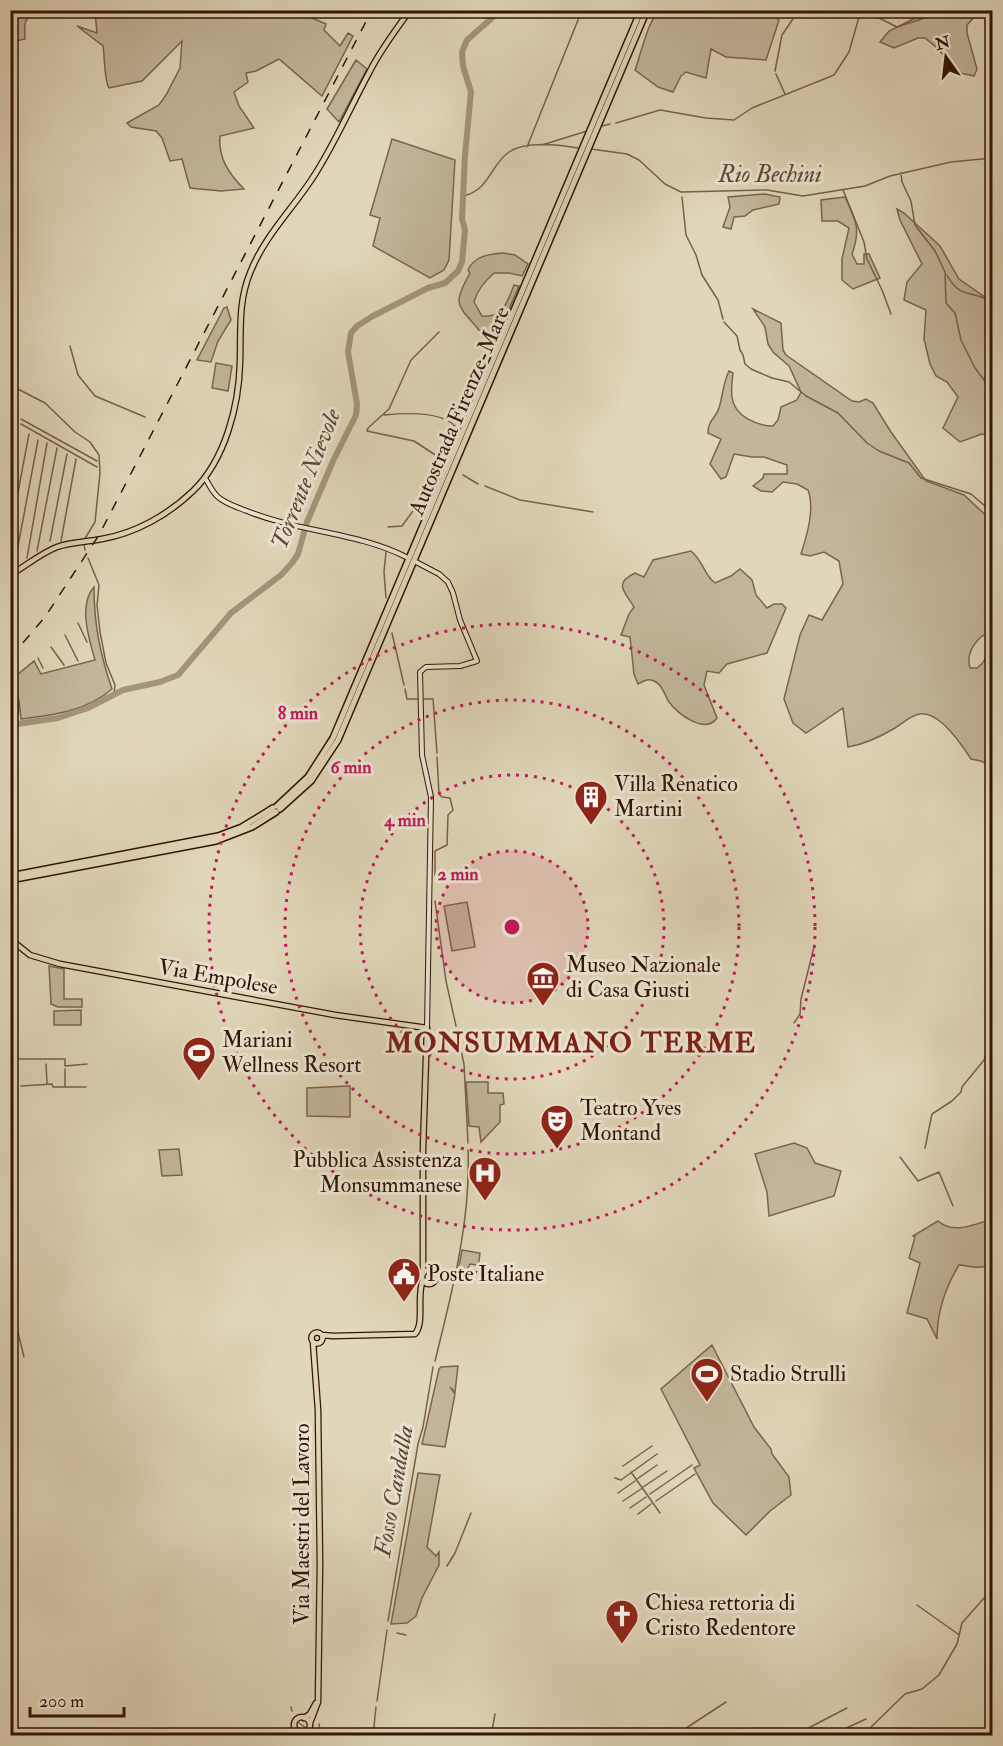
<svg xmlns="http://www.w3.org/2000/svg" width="1003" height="1746" font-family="'IM FELL Double Pica',serif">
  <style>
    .green { fill: #c2b59a; stroke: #7a644e; stroke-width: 1.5 }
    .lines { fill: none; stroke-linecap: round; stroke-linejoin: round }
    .stream { stroke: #76604b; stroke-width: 1.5 }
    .river { stroke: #a4947b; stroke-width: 6 }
    .secondary-casing { stroke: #311303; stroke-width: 6 }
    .primary-casing { stroke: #311303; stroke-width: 7 }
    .highway-casing { stroke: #311303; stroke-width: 8 }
    .secondary { stroke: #ebe4d2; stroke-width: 4 }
    .primary { stroke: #e0d6b9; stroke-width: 4.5 }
    .highway { stroke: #e0d6b9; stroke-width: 5 }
    .rail { stroke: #311303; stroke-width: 1.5; stroke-dasharray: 10 10; stroke-linecap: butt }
    .ring { fill: none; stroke: #c2185b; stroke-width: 3; stroke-dasharray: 3 6 }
    .labels { text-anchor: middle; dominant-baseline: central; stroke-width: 6; stroke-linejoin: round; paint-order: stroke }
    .street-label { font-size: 22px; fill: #311303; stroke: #ebe4d2 }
    .poi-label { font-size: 22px; fill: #311303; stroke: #ebe4d2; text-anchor: start }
    .water-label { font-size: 24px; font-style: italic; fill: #5f4733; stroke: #ebe4d2 }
    .district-label { font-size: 28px; font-weight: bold; letter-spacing: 1.5px; fill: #7a1f14; stroke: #ebe4d2 }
    .centre { fill: #c2185b; stroke: #ebe4d2; stroke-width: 3 }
    .ring-label { font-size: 18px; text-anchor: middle; font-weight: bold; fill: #c2185b; stroke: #ebe4d2; stroke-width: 6; stroke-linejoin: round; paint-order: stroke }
  </style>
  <rect width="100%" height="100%" fill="#e0d6b9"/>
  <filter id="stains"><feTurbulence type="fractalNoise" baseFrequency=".00333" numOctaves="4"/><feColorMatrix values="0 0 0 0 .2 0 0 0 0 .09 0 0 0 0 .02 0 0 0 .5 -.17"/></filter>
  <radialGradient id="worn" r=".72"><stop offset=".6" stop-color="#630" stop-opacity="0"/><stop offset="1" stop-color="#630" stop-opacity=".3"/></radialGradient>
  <path class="green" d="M293 10 326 24 324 30 340 46 348 33 353 36 322 96 279 59 256 71 246 73 248 82 234 92 239 106 254 128 220 136C218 158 229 174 244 189L221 191 190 188 182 159 170 161 162 138 156 131 131 127 127 123 159 105 166 95 180 68 182 41 142 81 109 88C104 79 105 59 103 46L77 26 97 33 95 11Z
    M10 11H39C23 18 24 23 25 39L11 42Z
    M660 11H768L779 20 766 60 726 57 711 49 706 78 686 72 681 76 673 92 658 87 635 70C641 55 648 18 660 11Z
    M929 11H980L967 25V33L977 69 974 76 960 73 936 47 925 38H918L894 48 880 42 889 31Z
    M356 60 367 69 339 122 327 109Z
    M392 139 455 160 449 260 444 270 430 278 373 246 380 218 370 215Z
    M765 194 780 197 779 204 753 210 745 216 734 217 731 229 723 227 730 207 728 197Z
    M845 197C856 220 861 229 852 254L857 264H864V254H869L880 278 853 289 842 280V259L849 228 838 221H822L821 200Z
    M897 209 904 213 940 246 959 279 992 302V437L982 434 960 442 943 428 958 397 947 382 936 376 930 364 924 339 926 310 904 300 907 282 922 264 900 220Z
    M503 253 515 255 528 264 522 276 509 273H494C485 281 477 290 474 302L482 316C504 318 507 302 514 285L519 286 499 332 479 330C457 304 452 305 470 273L468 270C474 256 489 254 503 253Z
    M227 307 231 320 218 341 211 362 197 360 224 308Z
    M753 309 781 323 783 350 786 355 852 401 859 402 866 399 873 403 891 432 926 481 964 495 992 521V632C978 634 965 653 970 668H977C988 660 985 654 992 644V767L981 761 971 759C962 745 939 711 920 714 911 715 903 723 895 728 880 737 865 744 848 747L843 708 806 733 793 723 784 699 800 635 809 615 822 620 843 584 839 561 824 552 810 556 801 554C807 535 815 509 808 490L797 484 783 482 772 492 761 491 753 486 763 478 764 474H787V465L764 457H752L734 454 726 477 721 479 710 464 721 439 708 433C708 420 716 418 719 408 723 395 723 383 729 371L733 373C732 381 731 390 732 397 734 416 757 426 773 426L778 420 781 407 797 400 801 392 789 366 773 352 768 344 765 327Z
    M216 363 232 366 228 391 212 388Z
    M691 551C704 562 704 575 715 583L731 576 740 569 752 580 756 595 767 608 774 604H782L786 608 767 653 727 664 719 673 707 671 704 685 717 718C705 735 678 714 669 702 665 696 663 686 656 682 649 678 645 680 638 684L634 674 630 637 621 635 629 614 634 607C626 593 612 584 635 573L644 577 653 560Z
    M94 587C94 624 100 654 112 689 87 711 54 715 21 719L19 700 11 680 34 661 41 674 95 660C89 639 78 605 94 587Z
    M467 902 475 947 452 951 444 906Z
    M49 966 64 969V999H82V1007H58L51 1004Z
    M81 1010V1025H54V1011Z
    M466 1082H488V1093H503L504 1104 500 1105V1122L481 1142 479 1127 469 1126Z
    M348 1086H350V1117L307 1116V1088Z
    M794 1143 807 1148 815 1163 841 1171 834 1196 769 1216 767 1192 755 1154Z
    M179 1149 182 1175 162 1176 159 1150Z
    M992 1219V1262C983 1271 970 1266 959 1265 945 1288 937 1312 937 1339L927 1319 907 1313 920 1263 909 1258 915 1237 913 1236 938 1221C954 1235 975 1224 992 1219Z
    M462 1250 480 1253 478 1268 477 1265 470 1264 468 1268 469 1272 475 1273 477 1271 474 1277 457 1276Z
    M712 1345 754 1427 771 1449 772 1454 789 1477 791 1495 770 1511 746 1535 713 1503 694 1468 700 1465 661 1389Z
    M458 1366 455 1392 450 1387 455 1394 445 1447 422 1444 439 1369 441 1367Z
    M418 1473 440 1475 427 1547 436 1556 439 1552V1565L422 1598 416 1616 407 1623 391 1624Z"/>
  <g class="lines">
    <path class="stream" d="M863 10 897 27 949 10
      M775 71 782 35 797 13
      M776 74 785 94
      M616 123 660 110 706 118 734 120 752 108 834 75 849 52 861 10
      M602 126 610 124
      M542 145 587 131
      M527 147 582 10
      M591 149 627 154 639 160 665 184 681 192 767 190 803 196 865 186 890 176 951 162 992 158
      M901 173 902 182 911 201 915 225 935 251 945 272 946 303 955 313 961 340 975 368 987 384 985 399 992 410
      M843 190 864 242 867 259 882 290 891 314
      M463 196C490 190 490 165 509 152 525 141 560 145 578 148
      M682 197 686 235 696 255 702 275 718 300 723 319
      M947 275C961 302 976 288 992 304
      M10 281 11 278
      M724 322 737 336 740 350 743 355 745 364 751 369 772 378 789 382 806 396 838 413 867 443 879 451 909 463 921 478 971 494 992 512
      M70 346 78 375 95 396 145 417
      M10 385 45 403 75 432 90 442 99 455 100 473 95 522 84 540
      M384 415C404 413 442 411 456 427
      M21 419 97 461
      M21 424 97 467
      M463 475 478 484
      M485 486 520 500 593 512
      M15 508 29 434
      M388 527 402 526 431 486 443 460 414 441 367 431 368 428 389 409 411 360 439 332
      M50 541 67 454
      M61 541 76 459
      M84 544 85 550
      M37 551 57 448
      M27 558 47 443
      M88 558 99 585 97 605 100 632 106 663 115 685 114 694
      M15 562 38 440
      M386 598 384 572 386 552
      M78 623 87 642
      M392 633 404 685
      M65 635 78 661
      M51 647 64 665
      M38 658 43 668
      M10 683C17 699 24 710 13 725
      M405 689 407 699H418
      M424 699H433L437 753
      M435 875V851L447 845 448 815 453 810 450 798 442 797 439 794 437 757
      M435 901 446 981 456 1026
      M794 1023 800 1014 801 999 814 947
      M458 1036 464 1064 468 1143
      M19 1059H65V1066L87 1064
      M46 1064 47 1083
      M65 1069V1086
      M21 1086 52 1084 53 1087H86
      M925 1148 932 1114 952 1101 961 1092 962 1087 984 1060 992 1038
      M900 1157 918 1181 939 1172 953 1206
      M11 1289 14 1316
      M15 1320 24 1357
      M435 1361C452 1292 471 1221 468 1150
      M10 1368 15 1399 10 1400
      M623 1466 652 1446
      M631 1472 660 1513
      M615 1478 621 1480 657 1454
      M637 1479 657 1465
      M643 1487 667 1471
      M618 1493 635 1481
      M650 1494 692 1465
      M623 1501 641 1489
      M656 1501 695 1474
      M630 1508 646 1497
      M638 1514 651 1504
      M447 1566 455 1553 471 1513
      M917 1605 958 1634
      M388 1621 418 1444 423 1427 433 1367
      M397 1633 406 1635
      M377 1701 387 1630
      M291 1707 292 1711
      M299 1723 306 1728
      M319 1724 321 1736
      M313 1733 318 1736
      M373 1736 376 1707
      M491 1736 495 1714
      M674 1736 726 1702
      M793 1736 847 1708
      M829 1736 866 1719
      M855 1736 861 1733
      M865 1736 867 1731 905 1694 922 1689 939 1675 957 1644 962 1623 992 1589"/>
    <path class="river" d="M10 725 58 718 88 708 123 690 160 682 178 675 231 613 281 575 292 563 298 554 307 522 333 461 356 415 357 404 348 352 351 333 357 326 373 316 428 288 445 283 458 271 462 262 465 230 462 219 465 155 471 92 463 66 462 52 467 40 501 10"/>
    <g class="secondary-casing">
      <path id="secondary" d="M205 478C209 484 212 492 218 497 226 504 237 507 247 511 298 532 357 532 406 557
        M416 562 439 574 448 582 453 593 460 620 477 661 460 666 426 667 420 672 422 755 431 797 427 1028"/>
    </g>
    <g class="primary-casing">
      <path id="primary" d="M10 575C26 566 41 553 57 547 71 542 87 542 102 539 136 533 168 515 193 491 225 460 239 406 240 362 241 331 238 302 250 273 265 234 296 206 317 171 337 139 352 104 370 71 381 49 396 30 410 10
        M10 939 30 955 60 964 335 1015 427 1028 423 1149V1273
        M422 1277a7 7 0 1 1 14 0a7 7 0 1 1-14 0Z
        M311.5 1338a5.5 5.5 0 1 1 11 0a5.5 5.5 0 1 1-11 0Z
        M322 1335 333 1336 415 1334C425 1323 416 1295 423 1280
        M294 1725a8 8 0 1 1 16 0a8 8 0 1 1-16 0Z
        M304 1718 310 1714 316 1703
        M310 1723 318 1702 320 1564 318 1410 313 1342"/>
    </g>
    <g class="highway-casing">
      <path id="highway" d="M277 806 308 777 333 738 641 10
        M280 809 311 781 338 740 647 10
        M10 876 218 836 242 827 273 808
        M10 880 216 841 252 827 276 812"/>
    </g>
    <use href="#secondary" class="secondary"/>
    <use href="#primary" class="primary"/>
    <use href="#highway" class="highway"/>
    <path class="rail" d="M10 658 45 617 99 535 372 10"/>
  </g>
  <circle cx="512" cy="927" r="76" fill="#c2185b" fill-opacity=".12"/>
  <g class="ring">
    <circle cx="512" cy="927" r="76"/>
    <circle cx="512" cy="927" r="152"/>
    <circle cx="512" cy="927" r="227"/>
    <circle cx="512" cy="927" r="303"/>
  </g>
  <defs>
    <g id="building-pin" transform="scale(1.725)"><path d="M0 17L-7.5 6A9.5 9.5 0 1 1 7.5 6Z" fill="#8f2418" stroke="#ebe4d2"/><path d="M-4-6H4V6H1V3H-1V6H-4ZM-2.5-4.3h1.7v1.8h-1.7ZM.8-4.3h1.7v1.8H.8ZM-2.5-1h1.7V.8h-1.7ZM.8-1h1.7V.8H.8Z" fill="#fff"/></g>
    <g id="museum-pin" transform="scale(1.725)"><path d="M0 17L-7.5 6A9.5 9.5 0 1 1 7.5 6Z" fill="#8f2418" stroke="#ebe4d2"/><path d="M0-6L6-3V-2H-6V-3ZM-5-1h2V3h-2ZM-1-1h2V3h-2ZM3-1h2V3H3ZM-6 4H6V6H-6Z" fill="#fff"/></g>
    <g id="stadium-pin" transform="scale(1.725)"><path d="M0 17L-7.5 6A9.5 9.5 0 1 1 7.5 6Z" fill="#8f2418" stroke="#ebe4d2"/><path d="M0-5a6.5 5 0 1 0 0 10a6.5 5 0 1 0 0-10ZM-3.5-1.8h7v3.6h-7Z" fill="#fff"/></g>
    <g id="theatre-pin" transform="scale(1.725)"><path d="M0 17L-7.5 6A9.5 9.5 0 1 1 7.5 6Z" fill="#8f2418" stroke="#ebe4d2"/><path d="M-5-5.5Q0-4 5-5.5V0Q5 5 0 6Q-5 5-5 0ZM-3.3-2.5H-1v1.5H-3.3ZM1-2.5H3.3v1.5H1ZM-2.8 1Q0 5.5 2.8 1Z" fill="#fff"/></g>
    <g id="hospital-pin" transform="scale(1.725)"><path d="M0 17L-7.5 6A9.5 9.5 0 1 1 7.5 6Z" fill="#8f2418" stroke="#ebe4d2"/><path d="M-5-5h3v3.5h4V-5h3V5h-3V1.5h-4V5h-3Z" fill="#fff"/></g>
    <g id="civic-pin" transform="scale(1.725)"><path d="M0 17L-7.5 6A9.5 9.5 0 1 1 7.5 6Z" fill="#8f2418" stroke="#ebe4d2"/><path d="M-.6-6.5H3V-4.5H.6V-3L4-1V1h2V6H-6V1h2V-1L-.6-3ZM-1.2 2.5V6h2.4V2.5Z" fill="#fff"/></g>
    <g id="church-pin" transform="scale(1.725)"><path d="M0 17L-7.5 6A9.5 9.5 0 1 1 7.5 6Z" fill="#8f2418" stroke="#ebe4d2"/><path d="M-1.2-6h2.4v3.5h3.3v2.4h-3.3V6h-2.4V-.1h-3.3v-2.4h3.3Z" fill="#fff"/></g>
  </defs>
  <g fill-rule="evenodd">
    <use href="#building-pin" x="591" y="797"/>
    <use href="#museum-pin" x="543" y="978"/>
    <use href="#stadium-pin" x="199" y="1053"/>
    <use href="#theatre-pin" x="557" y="1121"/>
    <use href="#hospital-pin" x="485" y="1173"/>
    <use href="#civic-pin" x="404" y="1274"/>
    <use href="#stadium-pin" x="707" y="1374"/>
    <use href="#church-pin" x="622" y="1616"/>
  </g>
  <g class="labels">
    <g class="street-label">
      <text transform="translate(459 411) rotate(-67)">Autostrada Firenze-Mare</text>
      <text transform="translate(218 977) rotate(10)">Via Empolese</text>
      <text transform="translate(302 1524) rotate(-90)">Via Maestri del Lavoro</text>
    </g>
    <g class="poi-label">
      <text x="614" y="784">Villa Renatico<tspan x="614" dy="25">Martini</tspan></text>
      <text x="566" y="965">Museo Nazionale<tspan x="566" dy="25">di Casa Giusti</tspan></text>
      <text x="222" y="1040">Mariani<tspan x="222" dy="25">Wellness Resort</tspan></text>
      <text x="580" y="1108">Teatro Yves<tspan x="580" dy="25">Montand</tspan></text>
      <text x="462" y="1160" text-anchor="end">Pubblica Assistenza<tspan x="462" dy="25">Monsummanese</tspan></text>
      <text x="427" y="1274">Poste Italiane</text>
      <text x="730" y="1374">Stadio Strulli</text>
      <text x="645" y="1603">Chiesa rettoria di<tspan x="645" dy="25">Cristo Redentore</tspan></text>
    </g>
    <g class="water-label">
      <text x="770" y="174">Rio Bechini</text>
      <text transform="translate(306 479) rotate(-68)">Torrente Nievole</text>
      <text transform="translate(394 1491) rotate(-80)">Fosso Candalla</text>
    </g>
    <g class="district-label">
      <text x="571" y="1043">MONSUMMANO TERME</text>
    </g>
  </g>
  <circle cx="512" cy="927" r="9" class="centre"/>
  <g class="ring-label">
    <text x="298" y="719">8 min</text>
    <text x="351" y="773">6 min</text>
    <text x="405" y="826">4 min</text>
    <text x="458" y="880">2 min</text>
  </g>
  <rect width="1003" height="1746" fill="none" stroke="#e0d6b9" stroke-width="36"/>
  <rect x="12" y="12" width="979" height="1722" fill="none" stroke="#311303" stroke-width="3"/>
  <rect x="18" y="18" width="967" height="1710" fill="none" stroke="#311303" stroke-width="1.5"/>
  <g transform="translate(946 57) rotate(346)" stroke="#ebe4d2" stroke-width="4.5" paint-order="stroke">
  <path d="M0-4.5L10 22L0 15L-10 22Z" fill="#311303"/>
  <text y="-9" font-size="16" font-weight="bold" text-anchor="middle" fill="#311303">N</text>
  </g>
  <path d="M30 1707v9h94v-9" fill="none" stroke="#311303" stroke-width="3"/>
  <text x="39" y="1707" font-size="18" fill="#311303" stroke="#ebe4d2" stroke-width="4.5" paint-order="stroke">200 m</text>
  <rect width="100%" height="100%" filter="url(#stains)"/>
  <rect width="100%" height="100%" fill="url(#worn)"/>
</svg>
